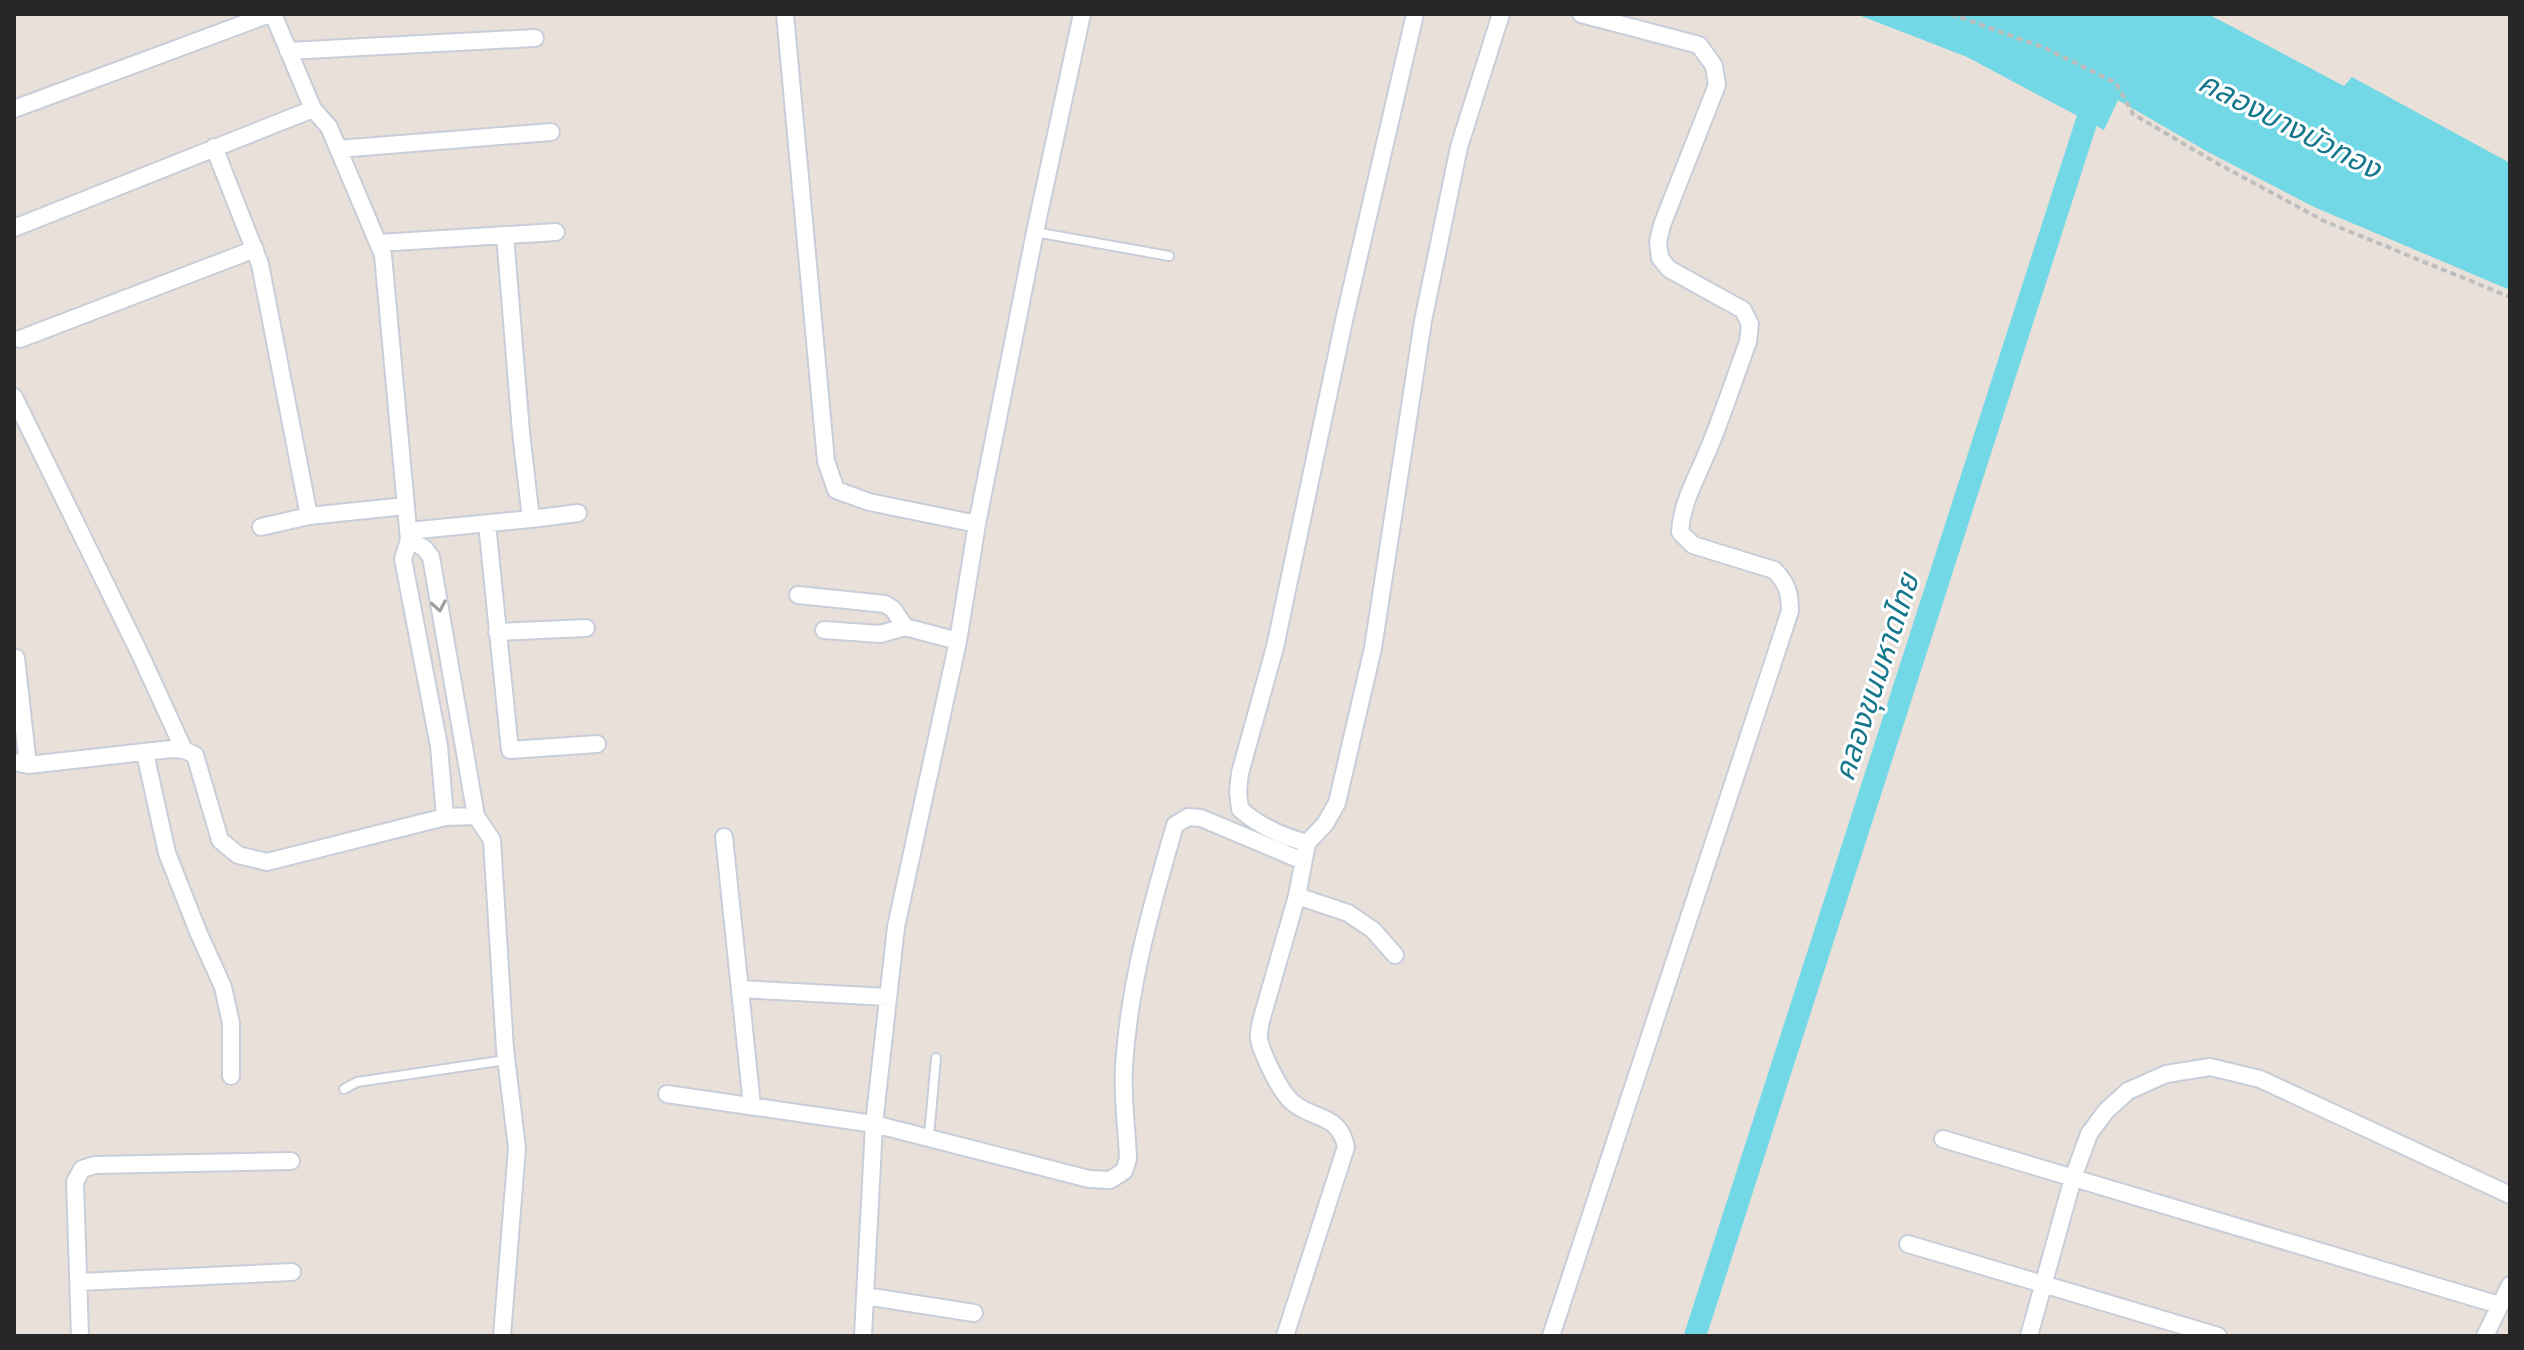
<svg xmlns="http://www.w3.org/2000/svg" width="2524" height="1350" font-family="'DM Sans','Noto Sans Thai',sans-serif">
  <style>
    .water { fill: #73d8e5 }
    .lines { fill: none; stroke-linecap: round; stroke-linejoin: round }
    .canal { stroke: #73d8e5; stroke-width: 22 }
    .lane-casing { stroke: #c8ced9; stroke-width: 12 }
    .street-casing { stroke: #c8ced9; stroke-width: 20 }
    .path { stroke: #bebebe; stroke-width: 4; stroke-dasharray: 6 4; stroke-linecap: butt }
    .lane { stroke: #fff; stroke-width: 8 }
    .street { stroke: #fff; stroke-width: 16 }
    .oneway { stroke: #9e9e9e }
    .labels { text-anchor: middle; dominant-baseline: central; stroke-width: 6; stroke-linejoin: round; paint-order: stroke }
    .water-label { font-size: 30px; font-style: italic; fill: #16768c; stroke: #fff }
  </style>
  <rect width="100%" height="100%" fill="#e9e0da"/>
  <path class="water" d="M1856 14H2208L2344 86 2352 77 2510 163V290L2314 207 2208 152 2118 100 2104 130 1967 57Z"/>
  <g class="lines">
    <path class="canal" d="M1695 1336 2096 92"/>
    <g class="lane-casing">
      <path id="lane" d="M1035 232 1169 256
        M344 1089 357 1082 506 1060
        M929 1136 936 1058"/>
    </g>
    <g class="street-casing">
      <path id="street" d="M273 14 313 109 329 127 383 255 409 540 403 559 439 746 445 817
        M785 14 826 461 836 490 869 502 977 524
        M288 51 535 38
        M14 109 270 14
        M214 147 260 264 309 516 405 506
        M338 149 551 132
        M14 228 313 109
        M378 243 556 232
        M20 339 255 249
        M14 397 140 654 184 750
        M531 519 578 513
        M487 524 510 750 597 744
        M261 527 309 516
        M408 531 531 519 521 432 505 235
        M409 540 424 548 431 557 476 816
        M798 595 885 604 893 609 905 627 958 641
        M824 630 880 634 905 627
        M497 632 586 628
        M16 658 28 765
        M145 753 167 853 199 934 223 987 231 1023V1076
        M14 762 28 765 171 749 184 750 195 755 220 840 238 855 267 862 445 817 476 816 492 840 505 1049 517 1148 502 1336
        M724 837 752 1105
        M1307 843 1325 824 1337 803 1373 648 1423 321 1459 147 1501 14
        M1297 896 1348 913 1373 930 1395 955
        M740 989 888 997
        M667 1094 874 1124 1089 1179 1110 1180 1124 1171 1128 1159C1127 1129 1122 1097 1124 1066 1129 984 1152 904 1175 825L1188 817 1201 818 1303 861
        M1943 1139 2499 1305
        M1908 1244 2218 1336
        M79 1282 292 1272
        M865 1296 974 1313
        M80 1336 75 1182 82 1169 95 1165 291 1161
        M863 1336 874 1124 896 927 958 641 977 524 1035 232 1082 14
        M1285 1336 1346 1147C1339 1112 1312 1121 1291 1101 1280 1091 1262 1054 1259 1039 1258 1033 1260 1027 1261 1021L1297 896 1307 843C1281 836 1259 826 1240 809L1238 791 1240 773 1275 647 1345 316 1415 14
        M1551 1336 1790 611C1790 593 1787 583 1774 570L1693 545 1680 532C1682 503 1695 481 1706 455 1722 418 1734 379 1748 342L1750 324 1743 310 1669 269 1660 258 1658 242 1662 225 1717 85 1714 66 1699 45 1581 14
        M2029 1336 2073 1178 2089 1134 2106 1111 2128 1091 2166 1074 2210 1067 2260 1079 2510 1195
        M2485 1336 2510 1285"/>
    </g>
    <path class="path" d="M1951 14 2045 48 2116 83 2133 114 2213 161 2324 221 2510 297"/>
    <use href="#lane" class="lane"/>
    <use href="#street" class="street"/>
  </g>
  <defs><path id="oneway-chevron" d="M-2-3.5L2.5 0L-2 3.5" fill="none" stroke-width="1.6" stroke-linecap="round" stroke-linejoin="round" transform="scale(2)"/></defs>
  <use class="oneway" href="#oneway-chevron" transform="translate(439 606) rotate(80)"/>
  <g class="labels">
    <g class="water-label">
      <text transform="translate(2290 125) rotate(27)">คลองบางบัวทอง</text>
      <text transform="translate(1876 677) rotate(-72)">คลองขุนมหาดไทย</text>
    </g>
  </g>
  <rect width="2524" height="1350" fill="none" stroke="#272727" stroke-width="32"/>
</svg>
